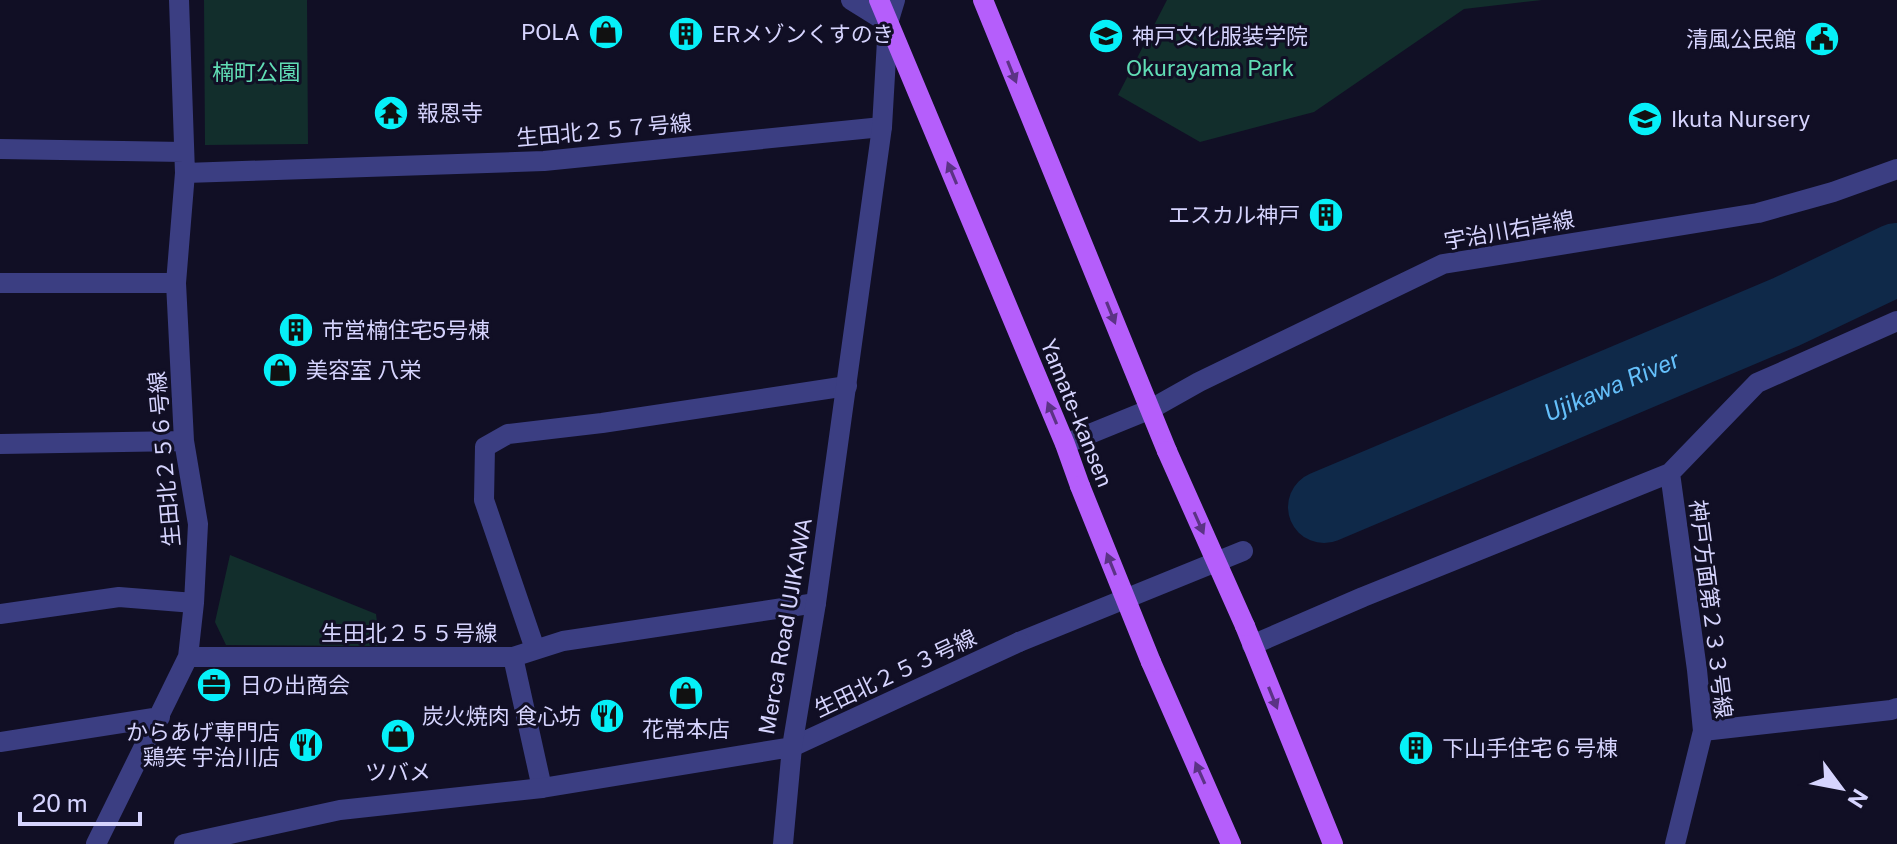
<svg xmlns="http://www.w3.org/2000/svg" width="1897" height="844" font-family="'Public Sans','Noto Sans JP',sans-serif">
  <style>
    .green { fill: #122e2c }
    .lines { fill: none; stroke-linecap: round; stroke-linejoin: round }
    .river { stroke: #0f2949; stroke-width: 72 }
    .pedestrian { stroke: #3b3e82; stroke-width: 20 }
    .minor { stroke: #3b3e82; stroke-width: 20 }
    .tertiary { stroke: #3b3e82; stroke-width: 20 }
    .primary { stroke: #b55efb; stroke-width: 20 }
    .primary-bridge { stroke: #b55efb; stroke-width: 20 }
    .oneway { fill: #5b3385 }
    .labels { text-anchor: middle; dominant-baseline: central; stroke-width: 6; stroke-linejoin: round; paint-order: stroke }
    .poi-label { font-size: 22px; fill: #d6d4fe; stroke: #110f25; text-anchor: start }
    .park-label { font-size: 22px; fill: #61ddb5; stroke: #110f25 }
    .street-label { font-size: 22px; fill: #d6d4fe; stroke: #110f25 }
    .water-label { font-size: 24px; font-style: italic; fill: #65c0fb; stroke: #110f25 }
  </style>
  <rect width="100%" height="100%" fill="#110f25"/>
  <path class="green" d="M204 0H307L308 144 205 145Z
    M1167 0H1542L1464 9 1314 112 1200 142 1118 95Z
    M230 555 376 614 380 646 226 645 215 622Z"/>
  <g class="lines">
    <path class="river" id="s1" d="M1324 507 1786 312 1897 259"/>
    <path class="pedestrian" d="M1019 642 1243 551"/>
    <path class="minor" d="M851 0 888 23
      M0 149 184 152
      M185 173 544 161 882 127
      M0 283H176
      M0 444 184 441
      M1670 473 1697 670 1703 731 1675 844
      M0 614 119 597 194 603
      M1252 645 1363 597 1670 473 1757 383 1897 321
      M535 649 484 500 485 447 508 434 602 423 847 386
      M188 657H513L563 641 816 603
      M513 657 542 788
      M1703 731 1891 710 1897 708
      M0 742 160 717
      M792 747 1019 642
      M96 844 188 657 194 603 198 524 184 441 176 283 185 173 179 0"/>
    <path class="tertiary" d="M1065 444 1151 409 1199 382 1443 264 1758 213 1833 192 1897 169
      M184 844 340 810 542 788 792 747
      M783 844 792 747 816 603 882 127 888 23 895 0"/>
    <path class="primary" d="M879 0 1065 444 1080 486
      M983 0 1167 451
      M1245 626 1333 844
      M1151 662 1231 844"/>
    <path class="primary-bridge" d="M1167 451 1245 626
      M1080 486 1151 662"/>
  </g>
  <defs><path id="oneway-solid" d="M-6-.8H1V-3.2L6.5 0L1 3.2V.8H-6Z" transform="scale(2)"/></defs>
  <g class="oneway">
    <use href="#oneway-solid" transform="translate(1012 72) rotate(68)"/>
    <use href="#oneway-solid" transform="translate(952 173) rotate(-113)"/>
    <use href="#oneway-solid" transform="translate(1111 313) rotate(68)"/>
    <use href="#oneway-solid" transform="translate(1052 413) rotate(-113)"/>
    <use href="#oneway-solid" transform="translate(1199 523) rotate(66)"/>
    <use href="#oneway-solid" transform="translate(1111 564) rotate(-112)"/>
    <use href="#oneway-solid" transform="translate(1273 698) rotate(68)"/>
    <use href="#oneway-solid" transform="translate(1200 773) rotate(-114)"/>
  </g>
  <defs>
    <g id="shop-disc" transform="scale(1.8)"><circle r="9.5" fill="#06f0f8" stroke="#110f25"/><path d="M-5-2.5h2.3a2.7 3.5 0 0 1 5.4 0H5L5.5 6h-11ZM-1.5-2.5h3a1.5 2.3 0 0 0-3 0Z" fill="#111"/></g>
    <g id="building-disc" transform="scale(1.8)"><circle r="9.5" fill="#06f0f8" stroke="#110f25"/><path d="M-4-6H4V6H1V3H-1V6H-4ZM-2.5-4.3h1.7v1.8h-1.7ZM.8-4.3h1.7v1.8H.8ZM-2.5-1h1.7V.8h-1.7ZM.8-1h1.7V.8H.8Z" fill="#111"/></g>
    <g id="university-disc" transform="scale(1.8)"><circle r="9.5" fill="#06f0f8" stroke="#110f25"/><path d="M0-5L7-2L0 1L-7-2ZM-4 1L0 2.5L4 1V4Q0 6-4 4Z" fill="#111"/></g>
    <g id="civic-disc" transform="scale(1.8)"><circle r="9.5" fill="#06f0f8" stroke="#110f25"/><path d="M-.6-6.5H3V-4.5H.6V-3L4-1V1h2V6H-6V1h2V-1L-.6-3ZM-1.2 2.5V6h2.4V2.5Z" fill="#111"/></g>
    <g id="temple-disc" transform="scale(1.8)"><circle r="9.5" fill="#06f0f8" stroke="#110f25"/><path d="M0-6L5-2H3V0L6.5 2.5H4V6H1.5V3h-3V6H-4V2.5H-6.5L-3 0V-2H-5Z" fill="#111"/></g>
    <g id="school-disc" transform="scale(1.8)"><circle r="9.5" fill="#06f0f8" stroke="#110f25"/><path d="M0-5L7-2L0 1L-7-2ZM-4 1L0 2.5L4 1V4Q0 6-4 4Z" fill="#111"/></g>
    <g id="office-disc" transform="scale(1.8)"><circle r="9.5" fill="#06f0f8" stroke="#110f25"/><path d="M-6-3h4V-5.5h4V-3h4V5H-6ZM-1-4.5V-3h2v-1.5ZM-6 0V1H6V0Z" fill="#111"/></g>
    <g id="restaurant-disc" transform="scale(1.8)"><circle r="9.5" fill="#06f0f8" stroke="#110f25"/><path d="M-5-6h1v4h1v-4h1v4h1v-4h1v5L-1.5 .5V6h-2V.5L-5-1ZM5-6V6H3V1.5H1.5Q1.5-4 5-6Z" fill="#111"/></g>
  </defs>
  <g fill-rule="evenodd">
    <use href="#shop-disc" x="606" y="32"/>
    <use href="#building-disc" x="686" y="34"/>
    <use href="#university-disc" x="1106" y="36"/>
    <use href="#civic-disc" x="1822" y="39"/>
    <use href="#temple-disc" x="391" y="113"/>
    <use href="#school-disc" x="1645" y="119"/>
    <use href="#building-disc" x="1326" y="215"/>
    <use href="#building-disc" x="296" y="330"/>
    <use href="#shop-disc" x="280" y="370"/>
    <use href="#office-disc" x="214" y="685"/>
    <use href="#shop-disc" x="686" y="693"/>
    <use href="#restaurant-disc" x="607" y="716"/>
    <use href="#shop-disc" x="398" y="736"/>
    <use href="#restaurant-disc" x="306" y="745"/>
    <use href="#building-disc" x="1416" y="748"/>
  </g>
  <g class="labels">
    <g class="poi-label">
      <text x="580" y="32" text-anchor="end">POLA</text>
      <text x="712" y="34">ERメゾンくすのき</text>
      <text x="1132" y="36">神戸文化服装学院</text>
      <text x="1796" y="39" text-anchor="end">清風公民館</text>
      <text x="417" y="113">報恩寺</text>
      <text x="1671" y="119">Ikuta Nursery</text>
      <text x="1300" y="215" text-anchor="end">エスカル神戸</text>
      <text x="322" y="330">市営楠住宅5号棟</text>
      <text x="306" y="370">美容室 八栄</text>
      <text x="240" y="685">日の出商会</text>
      <text x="581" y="716" text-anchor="end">炭火焼肉 食心坊</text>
      <text x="686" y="729" text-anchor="middle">花常本店</text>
      <text x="280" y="732" text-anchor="end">からあげ専門店<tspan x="280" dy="25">鶏笑 宇治川店</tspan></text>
      <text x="1442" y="748">下山手住宅６号棟</text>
      <text x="398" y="772" text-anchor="middle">ツバメ</text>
    </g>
    <g class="park-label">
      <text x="1210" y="68">Okurayama Park</text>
      <text x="256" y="72">楠町公園</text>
    </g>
    <g class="street-label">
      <text transform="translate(604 130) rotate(-5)">生田北２５７号線</text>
      <text transform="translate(1509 230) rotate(-10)">宇治川右岸線</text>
      <text transform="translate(1077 413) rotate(68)">Yamate-kansen</text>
      <text transform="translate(164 459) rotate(-95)">生田北２５６号線</text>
      <text transform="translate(1711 609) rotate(83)">神戸方面第２３３号線</text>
      <text transform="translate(785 626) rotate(-80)">Merca Road UJIKAWA</text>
      <text x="409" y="633">生田北２５５号線</text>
      <text transform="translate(895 673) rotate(-25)">生田北２５３号線</text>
    </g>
    <g class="water-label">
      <text stroke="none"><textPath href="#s1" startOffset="312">Ujikawa River</textPath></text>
    </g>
  </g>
  <g transform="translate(1841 788) rotate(122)" stroke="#110f25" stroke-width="6" paint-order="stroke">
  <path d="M0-6L14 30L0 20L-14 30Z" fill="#d6d4fe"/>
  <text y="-12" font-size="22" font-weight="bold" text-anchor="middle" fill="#d6d4fe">N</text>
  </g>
  <path d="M20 812v12h120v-12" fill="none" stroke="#d6d4fe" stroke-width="4"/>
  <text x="32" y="812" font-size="24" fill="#d6d4fe" stroke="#110f25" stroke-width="6" paint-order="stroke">20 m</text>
</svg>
